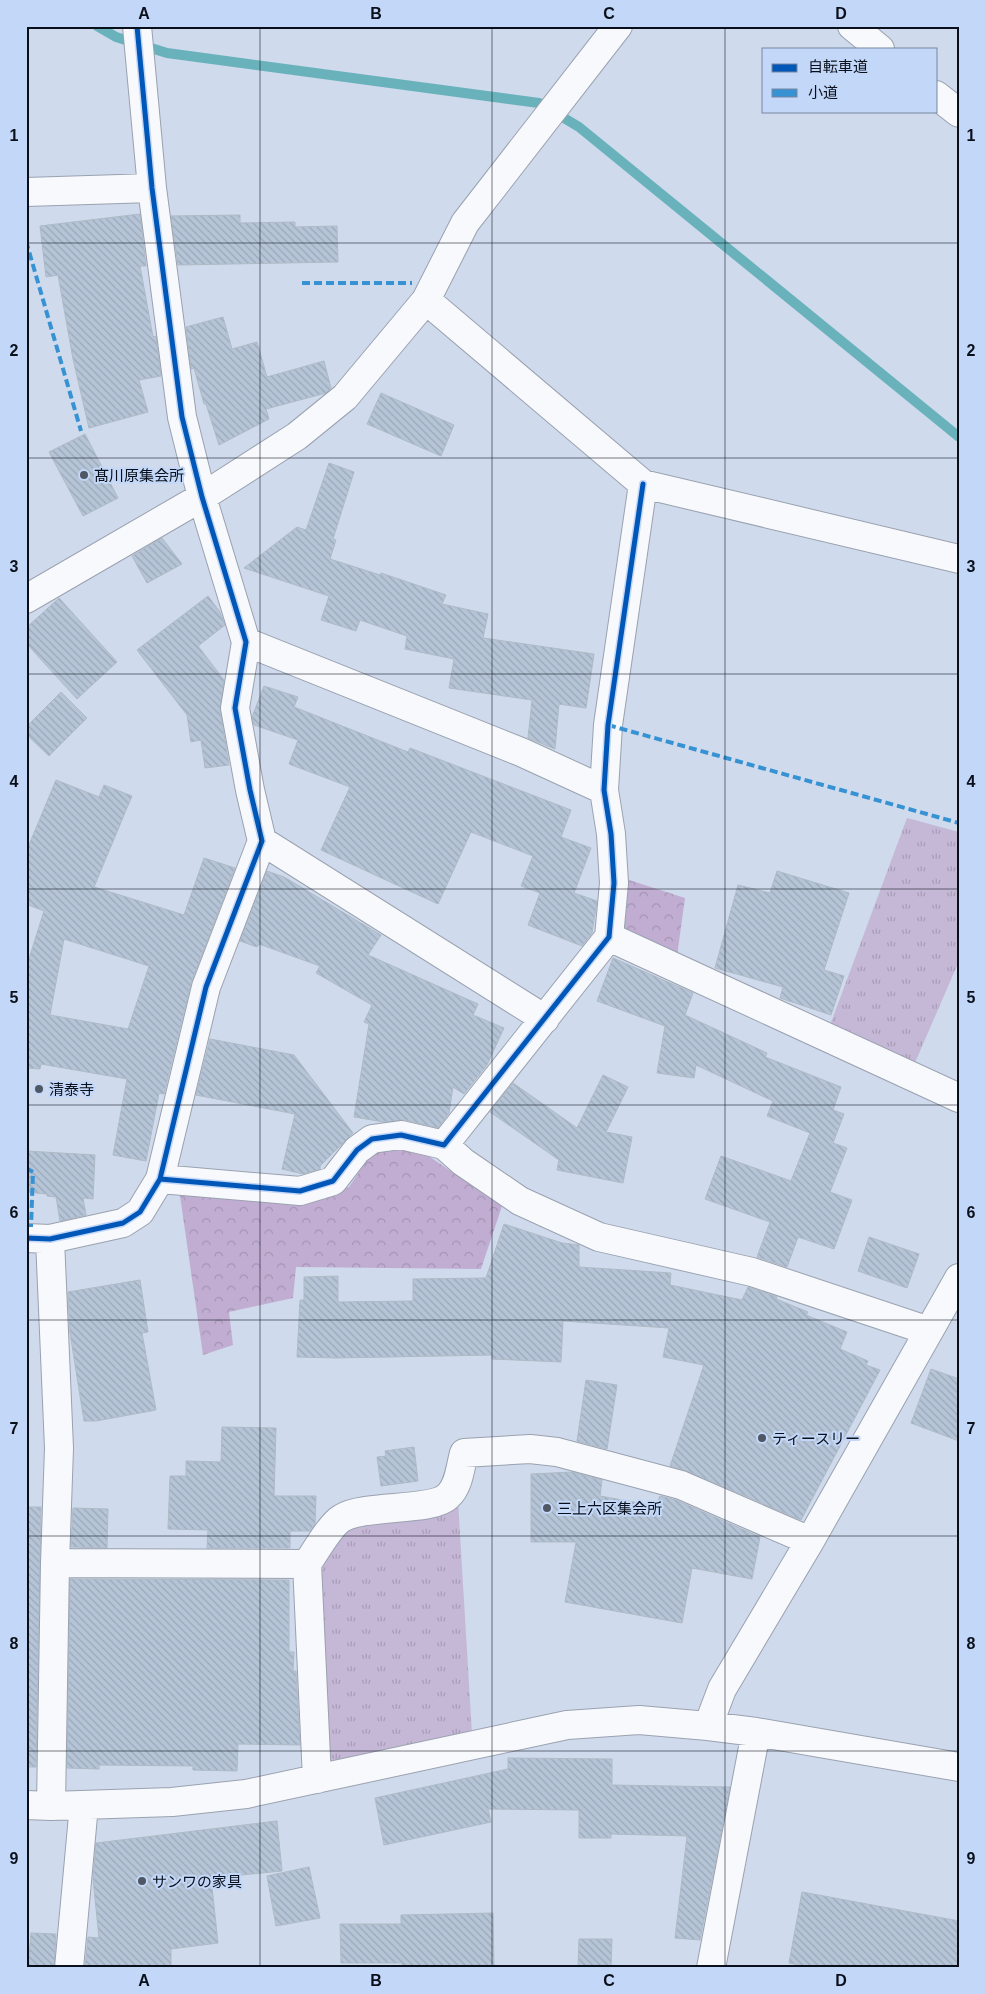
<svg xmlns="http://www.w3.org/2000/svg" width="985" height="1994" font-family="Helvetica,'Noto Sans JP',sans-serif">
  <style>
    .grass { fill: url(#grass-tufts) }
    .forest { fill: url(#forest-crowns) }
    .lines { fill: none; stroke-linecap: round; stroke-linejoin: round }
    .stream { stroke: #69b2bc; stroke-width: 10 }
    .building { fill: url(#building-back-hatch); stroke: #afbac6; fill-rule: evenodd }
    .street-casing { stroke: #9aa2b0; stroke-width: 30 }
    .street { stroke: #f8f9fc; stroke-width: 28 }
    .quiet { stroke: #3792d4; stroke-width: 4; stroke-dasharray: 8 4; stroke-linecap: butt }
    .cycleway-casing { stroke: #c3d7f8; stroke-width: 8 }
    .cycleway { stroke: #0057b8; stroke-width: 5 }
    .grid { fill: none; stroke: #0a101b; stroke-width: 1; stroke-opacity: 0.55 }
    .poi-dot { fill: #4f5764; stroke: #c3d7f8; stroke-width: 2 }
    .labels { text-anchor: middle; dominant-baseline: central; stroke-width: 4; stroke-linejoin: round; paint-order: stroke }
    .poi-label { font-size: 15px; fill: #0a101b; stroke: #c3d7f8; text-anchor: start }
    .neatline { fill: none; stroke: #0a101b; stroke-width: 2 }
    .grid-label { font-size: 16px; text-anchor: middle; font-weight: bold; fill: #0a101b }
  </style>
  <defs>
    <pattern id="grass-tufts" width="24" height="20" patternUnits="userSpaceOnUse" patternTransform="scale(1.25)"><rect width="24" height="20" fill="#c5b7d6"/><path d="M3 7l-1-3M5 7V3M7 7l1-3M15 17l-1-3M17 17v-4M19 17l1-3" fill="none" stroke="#a89cb7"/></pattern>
    <pattern id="forest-crowns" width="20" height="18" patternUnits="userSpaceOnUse" patternTransform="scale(1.25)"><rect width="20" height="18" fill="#c1add2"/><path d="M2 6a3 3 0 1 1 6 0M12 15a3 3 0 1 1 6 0" fill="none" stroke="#a494b4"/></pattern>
    <pattern id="building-back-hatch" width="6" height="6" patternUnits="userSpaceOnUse" patternTransform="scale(1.25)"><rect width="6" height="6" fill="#b5c5d7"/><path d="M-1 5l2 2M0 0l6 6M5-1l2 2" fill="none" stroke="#9aa8b8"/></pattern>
  </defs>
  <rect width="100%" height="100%" fill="#cfdaec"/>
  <path class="grass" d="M907 818 959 832V961L914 1065 829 1028Z
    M458 1501 472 1734 325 1762 318 1576C329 1555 339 1537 359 1523Z"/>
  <path class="forest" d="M626 879 685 898 677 956 620 932Z
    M407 1149 430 1157 502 1206 481 1269 296 1267 293 1298 229 1312 233 1345 203 1355 179 1189 333 1194 349 1187 365 1163 375 1153Z"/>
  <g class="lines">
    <path class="stream" d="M97 26 116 37 167 53 539 103 579 127 959 437"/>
  </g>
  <path class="building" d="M140 214 146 266H140L153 337 156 336 161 376 139 380 148 412 89 428 73 359 58 275 46 277 40 226Z
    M240 215V223L295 222V227L337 226 338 262 178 265 171 216Z
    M223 317 232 349 257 342 267 377 324 361 331 388 326 393 266 409 269 419 219 445 206 404H204L194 368 191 369 186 327Z
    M381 393 454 425 441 456 367 424Z
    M85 434 118 498 83 516 49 452Z
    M329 463 354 472 333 539 336 540 330 559 380 575 381 573 446 595 442 604 488 614 483 638 594 654 586 708 559 704 555 749 528 738 532 700 449 688 454 659 405 649 407 636 360 620 356 631 321 620 329 596 244 568 297 527 306 530Z
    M162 538 182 564 147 583 132 556Z
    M208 596 220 612 225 625 198 646 224 680 220 710 229 765 205 768 201 740 191 742 187 715 137 650Z
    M59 598 117 662 77 699 26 643V628Z
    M264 686 298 697 294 707 408 752 410 748 571 810 561 837 591 848 574 893 597 901 592 933 582 946 528 925 540 893 521 886 533 856 471 832 438 904 321 850 350 787 289 764 298 740 254 725 252 717Z
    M61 692 87 718 49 756 26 734V727Z
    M56 780 99 797 104 785 132 796 94 887 184 915 204 858 235 868 191 983 164 1094 159 1093 146 1161 113 1155 127 1079 41 1064 40 1069 26 1068V968L44 911 26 904V852ZM64 939 149 966 128 1029 50 1015Z
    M267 871 284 877 381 935 368 955 478 1004 473 1015 504 1028 487 1065 464 1094 453 1087 449 1113 438 1128 405 1120 384 1122 354 1117 369 1024 364 1022 372 1005 316 973 320 966 259 944 257 947 240 941Z
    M777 871 849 893 824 970 844 976 831 1015 780 998 783 987 715 968 738 885 770 893Z
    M613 958 693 993 685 1015 767 1053 765 1057 841 1087 833 1110 844 1114 833 1143 847 1148 830 1192 852 1200 834 1249 798 1237 787 1267 757 1257 770 1222 705 1199 721 1156 791 1181 810 1133 767 1116 773 1101 696 1065 694 1078 657 1073 665 1026 597 1001Z
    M210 1039 294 1055 353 1133 320 1166V1169L303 1174 282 1169 295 1114 196 1095Z
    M603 1075 628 1087 606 1132 632 1137 623 1183 557 1170 559 1160 490 1112 513 1083 577 1128Z
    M26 1151 95 1155 93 1199 83 1198 86 1215 60 1221 56 1197 47 1196V1194L26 1192Z
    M504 1224 562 1243 579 1245V1267L671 1273 670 1285 742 1300 748 1287 777 1297 776 1299 808 1312 806 1315 847 1332 840 1349 868 1361 866 1365 880 1370 801 1520 687 1471 670 1466 704 1365 663 1357 669 1328 563 1321 561 1362 492 1359V1355L336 1358 297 1357 300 1300H304V1277L338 1276V1302L413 1301V1279L486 1278Z
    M869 1237 919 1254 907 1288 858 1271Z
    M140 1280 148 1332 142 1333 156 1410 96 1421H84L70 1333 68 1292Z
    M931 1369 959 1379V1441L911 1423Z
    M586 1380 617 1385 607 1449 577 1441Z
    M222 1427 276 1428 274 1496H316L315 1524 310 1531H290V1548H207L208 1530 168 1529 170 1476H186V1461L221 1462Z
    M414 1447 418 1481 381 1486 377 1457 386 1456 385 1451Z
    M572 1472 602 1480 600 1496 656 1506 660 1496 676 1500 760 1537 752 1579 692 1568 682 1623 565 1602 576 1542H531V1474Z
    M26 1507H41L36 1767H26Z
    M73 1508 108 1509 107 1548 71 1547Z
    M70 1579 289 1580V1652H294L293 1671H296L300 1745 238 1744 237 1771 193 1770V1766L99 1765V1769L67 1768Z
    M508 1758 612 1759V1785L730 1787 700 1940 675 1938 687 1836 611 1834V1838H579V1810L488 1809 491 1822 384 1845 375 1798 508 1769Z
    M277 1821 282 1871 211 1878 218 1943 171 1949V1968H85L88 1937 99 1938 93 1879 96 1843Z
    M309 1867 320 1918 276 1926 267 1876Z
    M802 1892 959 1921V1968H815L789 1963Z
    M493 1913 494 1968H402V1963H341L340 1924H401V1915Z
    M31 1933 56 1934 54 1968H28Z
    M579 1939H612L611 1968H578Z"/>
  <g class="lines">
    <g class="street-casing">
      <path id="street" d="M852 26 880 49
        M936 95 959 113
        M26 192 152 188
        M426 300 643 484 959 559
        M26 599 202 497 297 436 345 397 426 300 465 223 618 26
        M246 642 521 752 604 790
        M262 841 545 1019
        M609 937 959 1098
        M444 1145 463 1162 520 1201 599 1237 752 1272 929 1331
        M160 1179 300 1191 333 1181 357 1150 372 1139 401 1135 444 1145 609 937 614 883 611 834 604 790 608 725 643 484
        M26 1238 50 1239 123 1223 140 1212 160 1179 206 987 262 841 250 790 235 708 246 642 202 497 182 417 152 188 137 26
        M50 1239 59 1448 55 1563 51 1806
        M55 1563 307 1564
        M708 1726 722 1689 810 1541 959 1278
        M317 1779 307 1564C315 1552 331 1524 342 1518 365 1504 432 1512 448 1496 459 1486 460 1468 464 1453L530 1449 557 1452 681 1485 810 1541
        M26 1805 51 1806 172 1802 246 1794 567 1725 639 1720 708 1726 756 1732 959 1767
        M69 1968 84 1805
        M711 1968 756 1732"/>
    </g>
    <use href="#street" class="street"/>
    <path class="quiet" d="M26 241 81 431
      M302 283H412
      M608 725 959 823
      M26 1168 33 1172 31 1227"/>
    <g class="cycleway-casing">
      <path id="cycleway" d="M160 1179 300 1191 333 1181 357 1150 372 1139 401 1135 444 1145 609 937 614 883 611 834 604 790 608 725 643 484
        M26 1238 50 1239 123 1223 140 1212 160 1179 206 987 262 841 250 790 235 708 246 642 202 497 182 417 152 188 137 26"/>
    </g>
    <use href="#cycleway" class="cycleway"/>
  </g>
  <path class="grid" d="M260 26V1968M492 26V1968M725 26V1968M26 243H959M26 458H959M26 674H959M26 889H959M26 1105H959M26 1320H959M26 1536H959M26 1751H959"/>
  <g class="poi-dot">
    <circle cx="84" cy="475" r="5"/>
    <circle cx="39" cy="1089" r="5"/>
    <circle cx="762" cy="1438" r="5"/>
    <circle cx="547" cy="1508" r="5"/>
    <circle cx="142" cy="1881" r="5"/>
  </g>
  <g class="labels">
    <g class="poi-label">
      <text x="94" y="475">髙川原集会所</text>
      <text x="49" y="1089">清泰寺</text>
      <text x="772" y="1438">ティースリー</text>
      <text x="557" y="1508">三上六区集会所</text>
      <text x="152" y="1881">サンワの家具</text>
    </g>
  </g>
  <rect width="985" height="1994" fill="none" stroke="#c3d7f8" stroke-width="55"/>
  <rect x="762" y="48" width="175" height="65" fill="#c3d7f8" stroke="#7987a0"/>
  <rect x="772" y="64" width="25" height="8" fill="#0057b8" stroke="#7987a0"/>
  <text x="808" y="72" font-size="15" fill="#0a101b">自転車道</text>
  <rect x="772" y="89" width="25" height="8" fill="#3792d4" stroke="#7987a0"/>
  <text x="808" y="98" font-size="15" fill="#0a101b">小道</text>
  <rect x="28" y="28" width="930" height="1938" class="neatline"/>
  <g class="grid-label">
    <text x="144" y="19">A</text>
    <text x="376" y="19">B</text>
    <text x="609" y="19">C</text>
    <text x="841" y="19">D</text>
    <text x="14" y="141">1</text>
    <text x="971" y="141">1</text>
    <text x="14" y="356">2</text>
    <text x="971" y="356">2</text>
    <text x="14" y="572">3</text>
    <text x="971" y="572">3</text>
    <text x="14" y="787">4</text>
    <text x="971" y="787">4</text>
    <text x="14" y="1003">5</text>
    <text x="971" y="1003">5</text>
    <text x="14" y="1218">6</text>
    <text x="971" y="1218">6</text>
    <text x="14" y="1434">7</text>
    <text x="971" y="1434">7</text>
    <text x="14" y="1649">8</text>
    <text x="971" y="1649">8</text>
    <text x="14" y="1864">9</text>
    <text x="971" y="1864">9</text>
    <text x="144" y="1986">A</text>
    <text x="376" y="1986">B</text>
    <text x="609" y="1986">C</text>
    <text x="841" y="1986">D</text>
  </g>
</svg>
